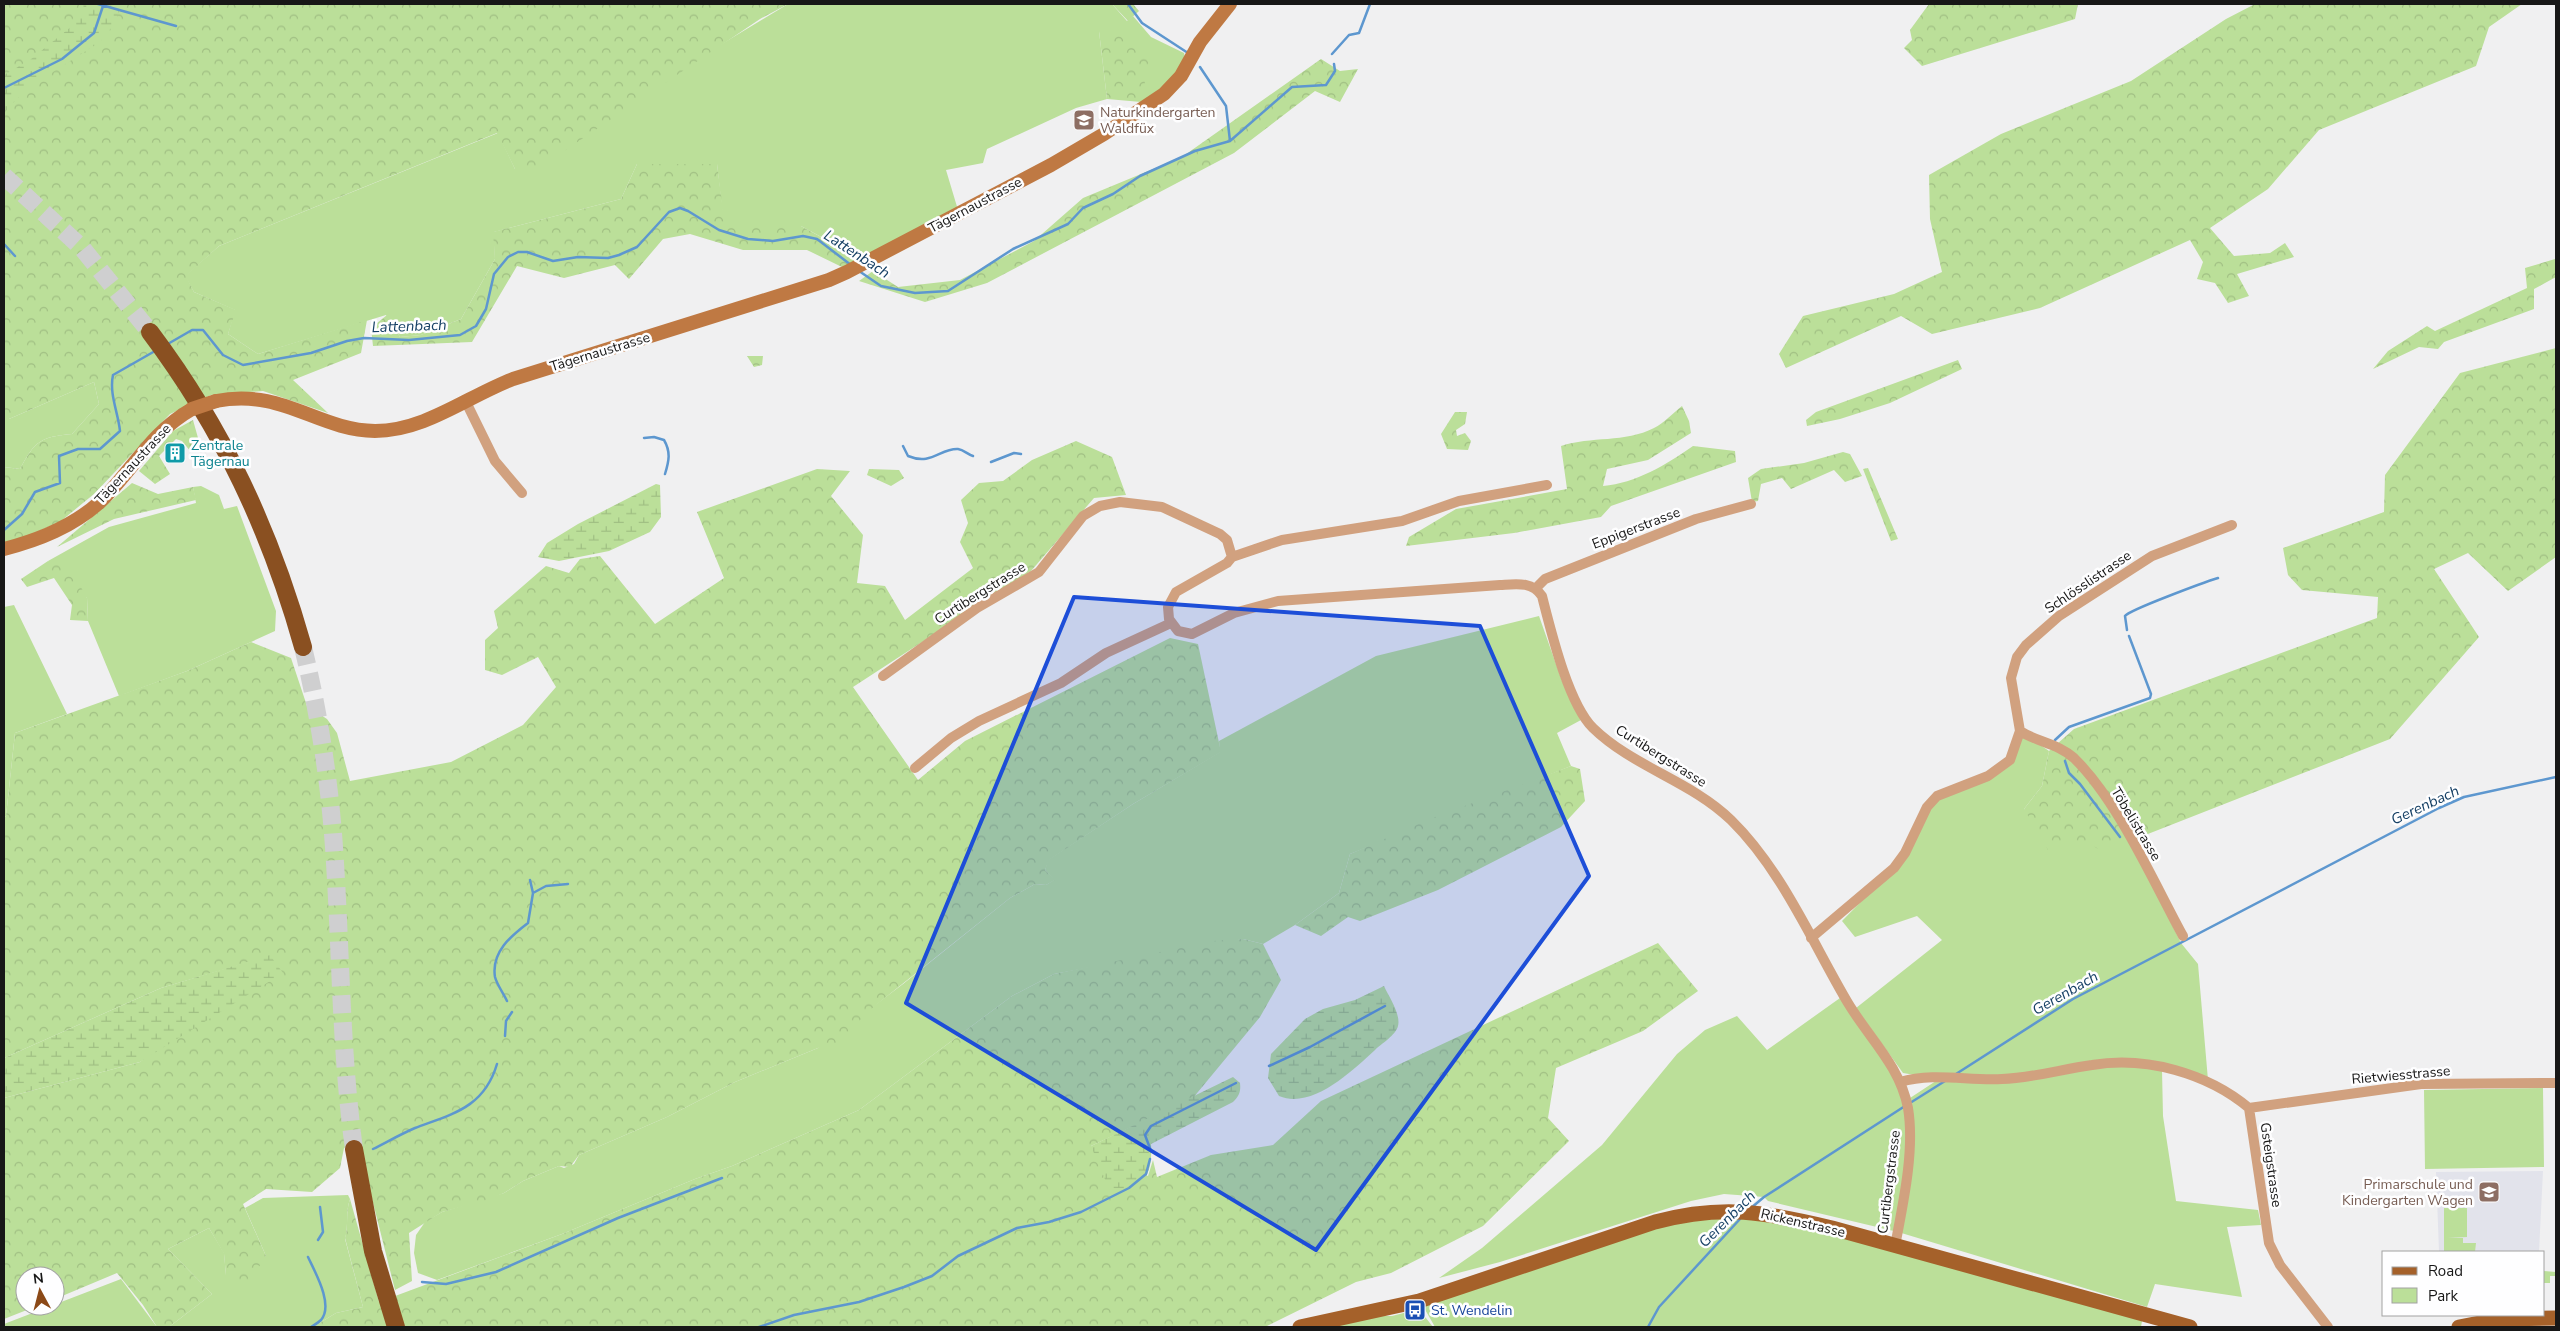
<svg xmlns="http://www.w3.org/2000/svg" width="2560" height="1331" font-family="'Nunito Sans',sans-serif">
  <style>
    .built { fill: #e2e3eb }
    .green { fill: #bbdf99 }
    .forest { fill: url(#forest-crowns) }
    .wetland { fill: url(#wetland-marsh) }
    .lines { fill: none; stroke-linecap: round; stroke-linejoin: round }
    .stream { stroke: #5d97cf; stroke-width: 2.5 }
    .highway-tunnel { stroke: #cfcfd0; stroke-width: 18; stroke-dasharray: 18 9; stroke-linecap: butt }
    .street { stroke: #d1a17f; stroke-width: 10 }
    .secondary { stroke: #bf7943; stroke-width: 14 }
    .primary { stroke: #a5612a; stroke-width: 15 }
    .highway { stroke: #8a5021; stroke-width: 18 }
    .secondary-bridge { stroke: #bf7943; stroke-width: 14 }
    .marked { fill: #1d4ed8; fill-opacity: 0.2; stroke: #1d4ed8; stroke-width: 4; stroke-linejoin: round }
    .labels { text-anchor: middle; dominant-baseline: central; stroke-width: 5; stroke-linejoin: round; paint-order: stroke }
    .education-label { font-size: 14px; fill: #785e54; stroke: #fefeff; text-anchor: start }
    .street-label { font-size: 14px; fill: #171717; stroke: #fefeff }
    .culture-label { font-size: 14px; fill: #0d838f; stroke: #fefeff; text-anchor: start }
    .transit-label { font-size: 14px; fill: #164399; stroke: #fefeff; text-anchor: start }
    .water-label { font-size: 15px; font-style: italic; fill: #164065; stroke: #fefeff }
  </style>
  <defs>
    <pattern id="forest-crowns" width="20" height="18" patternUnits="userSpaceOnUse" patternTransform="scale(1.25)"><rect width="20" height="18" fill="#bbdf99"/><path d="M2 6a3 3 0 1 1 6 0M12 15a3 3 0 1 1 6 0" fill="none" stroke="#a0bf83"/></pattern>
    <pattern id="wetland-marsh" width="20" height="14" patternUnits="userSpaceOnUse" patternTransform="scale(1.25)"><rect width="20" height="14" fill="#bbdf99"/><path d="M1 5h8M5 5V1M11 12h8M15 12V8" fill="none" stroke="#a0bf83"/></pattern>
  </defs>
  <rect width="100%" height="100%" fill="#f0f0f1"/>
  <path class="built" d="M2543 1171 2539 1252H2439L2436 1172Z"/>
  <path class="green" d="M788 4H1112L1127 21 1133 16 1151 37 1184 53 1186 62 1167 85 1141 102 1099 31 1107 99 1076 108 987 149 983 163 946 170 958 210 860 258 801 226H724L717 164H637L621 199 494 232 495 259 461 319 421 335 400 337 386 315 258 354 228 334 235 310 194 292 185 276 219 246 498 133 515 169Z
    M94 382 99 404 72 434C40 437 35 441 20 469L4 467V419H9Z
    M201 486 219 495 224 509 237 506 276 611 275 631 187 671 119 696 88 621 87 598 48 561 109 527 196 503 193 487Z
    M14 605 67 714 15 733 6 816 4 818V607Z
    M1539 616 1562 681 1581 720 1557 733 1571 766 1350 854 1339 893 1295 925 1263 944 1243 939 1054 974 1012 996 859 1110 732 1166 695 1179 562 1234 437 1280 418 1273 414 1253 416 1235 425 1222 442 1212 504 1193 523 1181 559 1166 564 1168 574 1164 579 1155 667 1117 735 1082 818 1048 903 984 1010 898 1035 884 1046 885 1054 880 1045 870 1048 860 1133 804 1220 752 1219 741 1376 656Z
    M2020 731 2049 751 2042 786 2024 809 2087 841 2130 839 2181 943 2198 964 2208 1080 2162 1070 2163 1116 2176 1201 2258 1210 2261 1225 2227 1227 2242 1297 2155 1284 2147 1307 1898 1232 1768 1201 1764 1197 1724 1194 1691 1201 1500 1262 1439 1278 1482 1248 1602 1145 1677 1054 1705 1030 1737 1016 1767 1050 1840 998 1910 1098 1939 1079 1903 1073 1856 1008 1942 940 1917 916 1855 937 1842 921 1894 868 1937 796 2002 768Z
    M2543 1088 2544 1167 2425 1169 2424 1090Z
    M348 1195 350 1199C345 1213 349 1225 345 1239L363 1307 336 1313 313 1327H169L212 1294 168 1249 209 1228 224 1253 226 1275 266 1256 245 1208 263 1198Z
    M2444 1208H2467V1237L2448 1238H2463V1243H2476L2475 1252H2444Z
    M1758 1212 2143 1315 2141 1327H1435L1423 1306 1661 1225Z
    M2544 1271 2556 1272V1276H2550V1283H2544Z
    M121 1279 157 1327H4V1324Z
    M1419 1309 1433 1327H1323L1372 1316H1392Z"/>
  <path class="forest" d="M4 4H788L760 19 536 170 515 169 497 133 219 246 186 276 194 292 236 310 228 334 258 354 367 320 361 353 293 380 328 413 263 391 211 395 170 414 94 494 61 521 19 540 4 543V467L20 469C35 441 40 437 72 434L99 404 94 382 9 419H4Z
    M1112 4H1133L1139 11 1128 21Z
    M1929 4H2078L2075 19 1922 66 1904 48 1912 40 1910 30Z
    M2255 4H2522L2489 27 2476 66 2319 130 2268 189 2210 228 2234 256 2270 253 2285 243 2294 257 2237 274 2249 296 2228 303 2215 283 2197 279 2203 262 2190 240 2040 308 1932 334 1901 316 1786 368 1779 354 1803 316 1894 294 1942 272 1930 219 1929 175 2001 134 2131 81 2226 19Z
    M1099 31 1122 33 1149 61 1141 102 1107 99Z
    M1321 59 1340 71 1358 69 1340 102 1315 91 1234 153 987 283 925 302 859 281 873 271 898 287 960 280 1034 241 1083 198 1182 157Z
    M637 164H717L725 226H801L861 259 844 268 807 250H743L690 234 663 239 629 279 615 265 564 278 517 266 472 342 373 346 371 328 387 315 400 337 421 335 461 319 495 259 493 232 621 199Z
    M2555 259 2556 277 2534 289V309L2444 342 2438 349 2419 347 2373 369 2388 351 2427 326 2435 331 2527 288 2525 268Z
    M2556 348V557L2508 591 2468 553 2434 569 2479 637 2390 739 2102 852 2087 841 2048 850 2024 809 2042 786 2049 751 2074 729 2377 618 2378 597 2302 590 2288 575 2283 548 2384 512 2385 475 2460 373Z
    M747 356H763L762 365 754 367Z
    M1958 360 1962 369 1890 403 1840 419 1807 426 1806 420 1816 412Z
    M1682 406 1689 421 1691 433 1648 460 1607 469 1603 486C1636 483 1666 465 1693 446L1735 451 1736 462 1611 506 1601 517 1514 533 1406 546 1409 537 1456 509 1567 489 1561 446C1591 436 1625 443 1654 428 1664 423 1673 413 1682 406Z
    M1455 412H1467L1465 424 1456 430 1457 436 1465 433 1471 441 1468 450 1447 449 1441 434Z
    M193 420 200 445 191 452 182 441 176 439 159 456 170 474 155 484 139 471 173 431Z
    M1076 441 1112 457 1126 495 1094 498 1031 571 853 687 918 780 965 741 1170 638 1198 644 1221 752 1133 804 1049 860 1045 870 1055 880 1046 885 1035 884 1010 898 876 1005 864 1015 844 1042 818 1048 735 1082 667 1117 579 1155 570 1167 559 1166 523 1181 504 1193 487 1200 442 1212 409 1233 412 1281 395 1290 358 1143 344 1148 340 1168 312 1192 266 1189 243 1204 266 1256 245 1288 226 1275 224 1254 209 1228 168 1249 212 1294 169 1327H157L143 1305 117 1273 55 1299V1276H25V1306H37L4 1319V1098L140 1062 270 956 161 988 4 1058V818L6 816 15 733 187 671 251 642 291 658 307 706 327 719 337 733 350 781 451 762 523 725 556 687 538 657 502 675 485 670V640L498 628 494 611 546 566 569 573 580 559 600 556 655 624 724 578 697 512 817 469 850 471 831 496 863 535 857 583 885 586 905 620 973 568 960 542 968 523 961 500 979 483 1003 481 1032 460Z
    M1843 452 1850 454 1862 476 1845 482 1834 470 1791 489 1782 478 1761 484 1758 501 1752 502 1748 478 1761 469 1804 463Z
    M1868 468 1898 539 1891 541 1863 469Z
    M869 469 899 470 904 478 891 486 867 475Z
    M132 483 158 494 193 487 196 500 114 519 57 547Z
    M48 561 70 568 87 598 88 621 70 620 72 605 54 578 27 587 21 579Z
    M1571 766 1580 769 1585 801 1561 827 1438 890 1360 921 1348 917 1321 936 1295 925 1339 893 1350 854 1430 819Z
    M1243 939 1263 944 1281 980 1260 1017 1193 1098 1091 1146 1148 1176 1153 1160 1157 1177 1211 1155 1273 1145 1321 1101 1658 943 1698 991 1643 1031 1556 1068 1548 1118 1569 1141 1483 1226 1391 1273 1356 1282 1265 1327H313L336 1313 363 1307 345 1238C349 1225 345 1213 350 1199L379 1302 562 1234 695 1179 732 1166 859 1110 1012 996 1054 974 1213 941Z"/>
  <path class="wetland" d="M85 4H121L115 23 100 42 26 89 4 113V75L30 60 72 26Z
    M656 484 660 485 661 517 650 532 609 551 559 561 538 557 547 543 578 524Z
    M270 955 283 973 140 1062 4 1098V1058L161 988Z
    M1384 986C1389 997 1401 1014 1398 1026 1396 1035 1381 1044 1375 1050 1352 1071 1312 1110 1279 1096L1268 1078 1271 1054 1305 1019 1323 1009 1355 1000Z
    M1233 1077 1240 1083C1241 1092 1239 1096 1233 1102L1151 1144C1153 1179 1142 1185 1114 1201L1091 1146Z"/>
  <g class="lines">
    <path class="stream" d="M98 4 176 26
      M1128 4 1142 23 1188 53
      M1332 54 1349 35 1359 33 1370 4
      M1200 67 1226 106 1230 141
      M4 88 62 59 94 33 103 6
      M4 244 15 256
      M859 271 881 286 915 293 948 291 1013 249 1068 224 1083 208 1113 194 1140 176 1195 151 1230 141 1292 87 1326 85 1335 71 1334 64
      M166 345 192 330H203L223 355 243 365 311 353 347 341 364 338 409 340 460 335 476 326 486 309 494 274 508 257 518 252H527L553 261 578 257 608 258 619 255 637 247 669 212 680 208 688 211 719 230 748 239 773 241 803 236 817 239 851 265
      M644 438 654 437 664 440C671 452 669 461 665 474
      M903 446 908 456C932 466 940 448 958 449 964 450 967 454 973 456
      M991 462 1014 453 1021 454
      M4 530 22 514 35 492 60 483 59 456 78 449H100L120 431C118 412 109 394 113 375L155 351
      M2127 630 2125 616C2129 610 2205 582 2218 578
      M2055 740 2069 727 2150 698 2151 694 2129 636
      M2065 761 2069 773 2080 784 2120 837
      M533 893 546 886 568 884
      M507 1001C504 994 497 985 495 977 491 952 511 936 528 923L533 893 530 880
      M505 1036 506 1021 512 1012
      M1269 1066 1310 1047 1385 1006
      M1956 1074 2073 999 2439 808 2464 797 2556 777
      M1910 1103 1945 1081
      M373 1149C387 1142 401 1134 415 1128 452 1114 484 1108 497 1064
      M1151 1151 1145 1135 1151 1126 1236 1083
      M1751 1208 1764 1197 1905 1106
      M318 1240 323 1232 320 1207
      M308 1257C315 1272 334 1305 321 1320 318 1323 314 1325 311 1327
      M422 1282 446 1284 496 1272 618 1218 722 1178
      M759 1327 794 1315 859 1302 904 1287 932 1276 958 1256 1017 1228 1049 1222 1081 1212 1129 1188 1146 1174 1150 1159
      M1648 1327 1659 1307 1740 1219"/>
    <path class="highway-tunnel" d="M4 176 82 248 150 332
      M303 647C320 718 331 790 335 863 341 959 341 1054 354 1149"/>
    <path class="street" d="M465 400 495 461 522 493
      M1232 557 1282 540 1402 521 1459 501 1547 485
      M1536 588 1545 579 1696 519 1751 504
      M883 676 977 608 1039 572 1083 516 1100 506 1120 502 1162 507 1220 534 1227 540 1232 557 1227 563 1176 592 1168 607 1169 619 1178 631 1192 634 1234 613 1278 601 1500 585C1516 584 1532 581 1542 596 1551 631 1568 703 1593 728 1633 767 1691 781 1731 820 1782 870 1812 942 1848 1003 1869 1038 1900 1066 1908 1108 1915 1150 1903 1204 1895 1246
      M2020 731C2037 742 2059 744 2074 758 2118 801 2153 881 2183 936
      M915 768 951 738 979 721 1061 683 1106 653 1171 623
      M1811 938 1894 868 1905 853 1927 807 1937 796 1988 776 2010 760 2020 731 2011 678 2017 657 2026 645 2059 616 2152 556 2232 525
      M1900 1082C1934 1072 1968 1081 2002 1079 2033 1078 2062 1069 2092 1065 2146 1056 2207 1073 2249 1108L2269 1243 2280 1265 2328 1327
      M2249 1108 2421 1084 2556 1083"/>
    <path class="secondary" d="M216 401C283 388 317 430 375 431 425 431 468 396 513 379L829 280 847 272 1051 165 1104 134 1164 94 1181 76 1200 42 1230 4
      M4 549C39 540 72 527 100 502 133 470 150 433 192 409"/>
    <path class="primary" d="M1300 1327 1419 1301 1655 1222C1723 1204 1765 1212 1832 1228L2190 1327
      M2459 1327 2500 1319 2556 1318"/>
    <path class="highway" d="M150 332C223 429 270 530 303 647
      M354 1149 373 1251 396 1327"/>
    <path class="secondary-bridge" d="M192 409 216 401"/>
  </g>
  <path class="marked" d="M1074 597 1480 626 1589 876 1316 1250 906 1003Z"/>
  <defs>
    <g id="school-square" transform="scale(1.125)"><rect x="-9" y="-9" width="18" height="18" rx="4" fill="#8d6e63" stroke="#fefeff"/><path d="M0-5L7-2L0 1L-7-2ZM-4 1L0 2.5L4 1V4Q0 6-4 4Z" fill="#fff"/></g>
    <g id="building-square" transform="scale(1.125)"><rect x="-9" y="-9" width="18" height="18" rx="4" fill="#0f9aa8" stroke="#fefeff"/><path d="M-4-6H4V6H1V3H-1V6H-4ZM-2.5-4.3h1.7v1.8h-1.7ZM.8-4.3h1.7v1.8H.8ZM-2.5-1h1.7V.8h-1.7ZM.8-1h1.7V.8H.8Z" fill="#fff"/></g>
    <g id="bus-square" transform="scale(1.125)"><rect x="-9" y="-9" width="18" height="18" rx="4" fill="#1a4fb4" stroke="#fefeff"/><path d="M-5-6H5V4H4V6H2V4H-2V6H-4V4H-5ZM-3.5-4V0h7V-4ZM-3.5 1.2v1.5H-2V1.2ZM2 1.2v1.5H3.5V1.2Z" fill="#fff"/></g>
  </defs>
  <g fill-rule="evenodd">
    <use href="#school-square" x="1084" y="120"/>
    <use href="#building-square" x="175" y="453"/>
    <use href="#school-square" x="2489" y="1192"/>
    <use href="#bus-square" x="1415" y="1310"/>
  </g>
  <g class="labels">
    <g class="education-label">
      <text x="1100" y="112">Naturkindergarten<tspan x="1100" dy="16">Waldfüx</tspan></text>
      <text x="2473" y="1184" text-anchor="end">Primarschule und<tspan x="2473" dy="16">Kindergarten Wagen</tspan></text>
    </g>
    <g class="street-label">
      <text transform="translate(975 205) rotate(-28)">Tägernaustrasse</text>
      <text transform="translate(600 352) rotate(-17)">Tägernaustrasse</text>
      <text transform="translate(133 464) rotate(-47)">Tägernaustrasse</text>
      <text transform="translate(1636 528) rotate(-21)">Eppigerstrasse</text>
      <text transform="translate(2088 582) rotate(-34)">Schlösslistrasse</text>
      <text transform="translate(980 593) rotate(-32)">Curtibergstrasse</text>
      <text transform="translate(1661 756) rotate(32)">Curtibergstrasse</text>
      <text transform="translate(2136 824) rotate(59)">Töbelistrasse</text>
      <text transform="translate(2401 1075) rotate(-5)">Rietwiesstrasse</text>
      <text transform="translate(2271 1165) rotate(82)">Gsteigstrasse</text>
      <text transform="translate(1889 1182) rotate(-83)">Curtibergstrasse</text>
      <text transform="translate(1803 1223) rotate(13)">Rickenstrasse</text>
    </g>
    <g class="culture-label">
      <text x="191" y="445">Zentrale<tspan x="191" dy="16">Tägernau</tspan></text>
    </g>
    <g class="transit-label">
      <text x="1431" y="1310">St. Wendelin</text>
    </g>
    <g class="water-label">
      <text transform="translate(857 254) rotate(33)">Lattenbach</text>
      <text transform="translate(409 326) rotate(-2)">Lattenbach</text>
      <text transform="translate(2425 805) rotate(-25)">Gerenbach</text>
      <text transform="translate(2065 993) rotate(-30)">Gerenbach</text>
      <text transform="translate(1727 1219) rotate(-45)">Gerenbach</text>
    </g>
  </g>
  <rect width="2560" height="1331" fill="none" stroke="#171717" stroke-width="10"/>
  <rect x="2382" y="1251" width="162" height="65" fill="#fefeff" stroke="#a2a2a2"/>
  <rect x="2392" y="1267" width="25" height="8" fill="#a5612a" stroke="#a2a2a2"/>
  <text x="2428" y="1276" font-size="15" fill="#171717">Road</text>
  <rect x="2392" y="1288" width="25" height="15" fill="#bbdf99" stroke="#a2a2a2"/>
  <text x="2428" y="1301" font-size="15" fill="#171717">Park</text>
  <g transform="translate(40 1291) rotate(353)"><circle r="24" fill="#fefeff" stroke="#a2a2a2"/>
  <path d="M0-4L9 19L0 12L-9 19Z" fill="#8b4917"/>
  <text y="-8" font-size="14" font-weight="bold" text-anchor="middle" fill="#171717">N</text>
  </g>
</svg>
